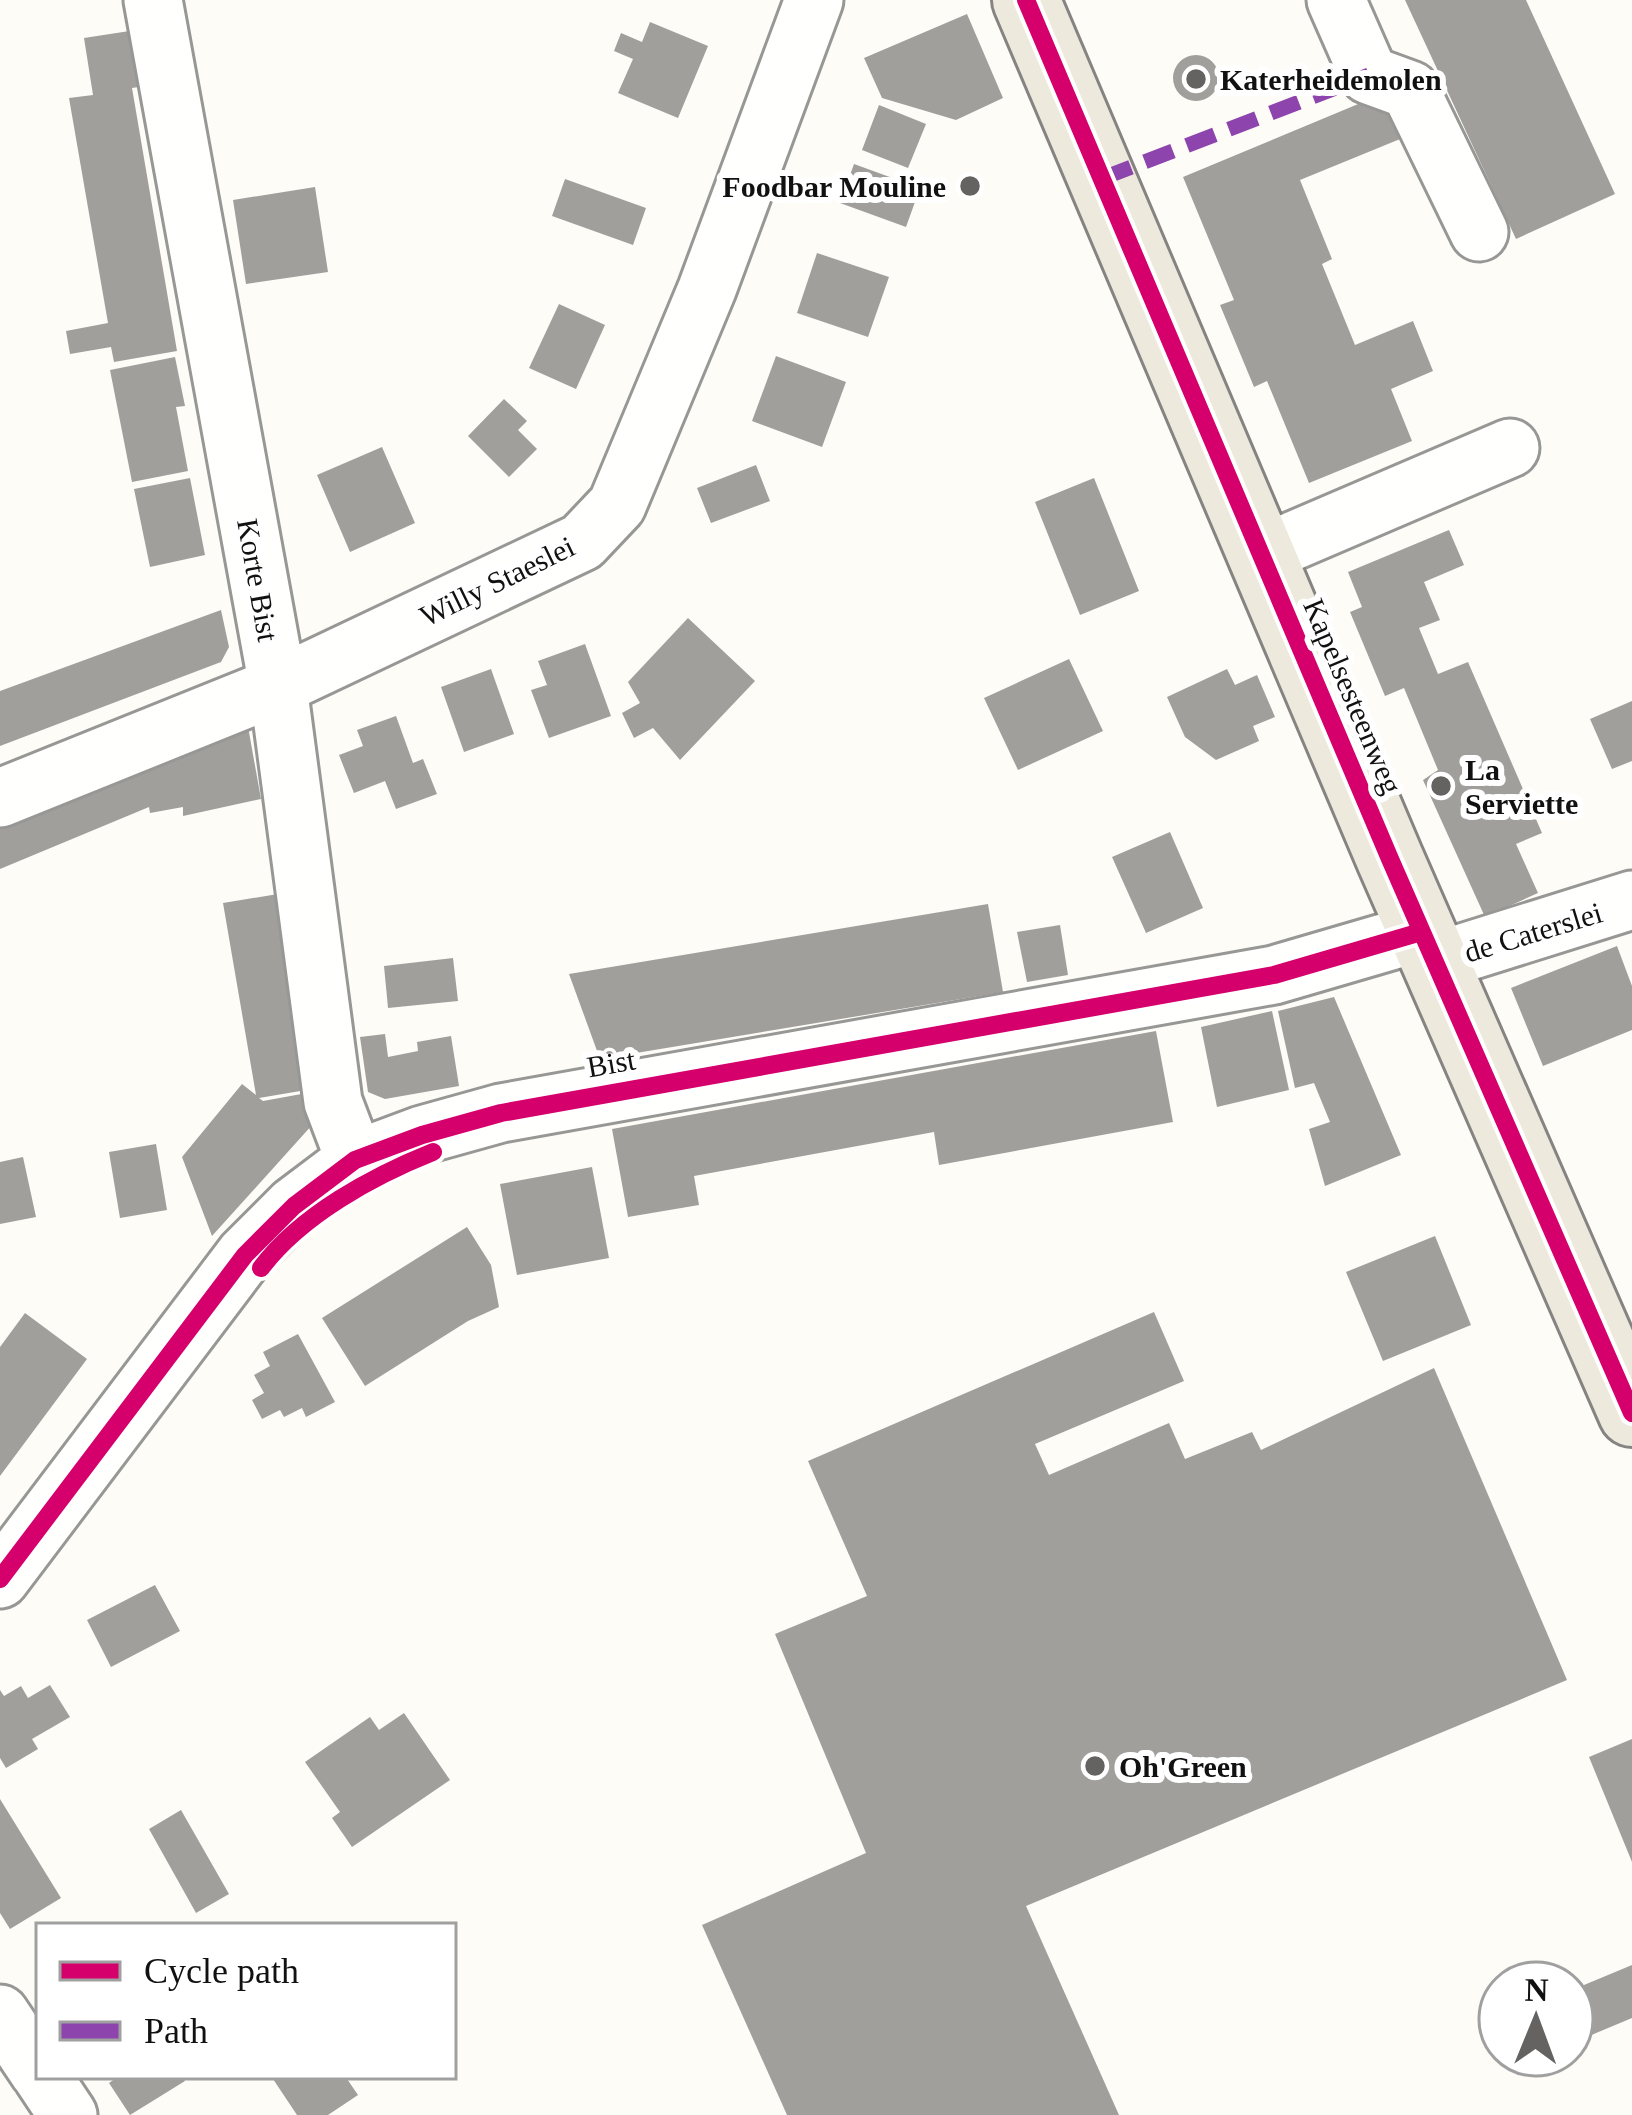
<svg xmlns="http://www.w3.org/2000/svg" width="1632" height="2115" font-family="Georgia,serif">
  <style>
    .building { fill: #a19f9c }
    .lines { fill: none; stroke-linecap: round; stroke-linejoin: round }
    .minor-casing { stroke: #979795; stroke-width: 63 }
    .major-casing { stroke: #858482; stroke-width: 72 }
    .minor { stroke: #fffffe; stroke-width: 57 }
    .major { stroke: #ede9dc; stroke-width: 66 }
    .quiet { stroke: #8e44ad; stroke-width: 15; stroke-dasharray: 30 15; stroke-linecap: butt }
    .cycleway-casing { stroke: #fff; stroke-width: 26 }
    .cycleway { stroke: #d6006c; stroke-width: 18 }
    .poi-dot { fill: #646362; stroke: #fff; stroke-width: 4.5 }
    .labels { text-anchor: middle; dominant-baseline: central; stroke-width: 12; stroke-linejoin: round; paint-order: stroke }
    .poi-label { font-size: 30px; font-weight: bold; fill: #111; stroke: #fff; text-anchor: start }
    .street-label { font-size: 30px; fill: #111; stroke: #fff }
  </style>
  <rect width="100%" height="100%" fill="#fdfcf7"/>
  <path class="building" d="M1405 0H1526L1615 194 1516 239Z
    M967 14 1003 98 956 120 882 98 864 58Z
    M650 22 708 46 678 118 618 93 633 59 614 51 621 33 642 42Z
    M136 30 146 86 132 88 177 351 114 362 111 347 70 354 66 331 108 323 69 98 93 95 84 38Z
    M1173 78a23 23 0 1 1 46 0a23 23 0 1 1-46 0Z
    M1387 92 1405 137 1300 180 1332 259 1322 264 1355 345 1413 321 1433 371 1391 389 1412 441 1309 483 1267 381 1254 387 1220 305 1234 300 1183 177Z
    M879 105 926 124 908 168 862 150Z
    M854 164 920 188 906 227 840 203Z
    M565 179 646 208 633 245 552 216Z
    M315 187 328 272 246 284 233 200Z
    M817 253 889 277 868 337 797 313Z
    M559 304 605 325 576 389 529 368Z
    M776 356 846 382 822 447 752 421Z
    M175 357 185 406 176 407 188 471 132 482 110 370Z
    M504 399 527 421 518 430 537 449 509 477 468 436Z
    M382 447 415 523 350 552 317 475Z
    M756 465 770 501 711 523 697 488Z
    M190 478 205 555 150 567 134 489Z
    M1094 478 1139 591 1080 615 1035 502Z
    M1449 530 1464 565 1424 582 1440 620 1419 628 1438 674 1468 662 1542 833 1516 844 1538 893 1485 917 1423 780 1438 770 1404 688 1385 696 1350 612 1362 607 1348 572Z
    M221 610 229 647 221 662 0 746V691Z
    M688 618 755 681 680 760 653 728 634 738 622 713 640 703 628 682Z
    M585 644 611 716 549 738 531 690 547 685 538 661Z
    M1069 659 1103 731 1018 770 984 698Z
    M491 669 514 734 464 752 441 687Z
    M1227 669 1235 685 1257 675 1275 717 1253 726 1259 741 1216 760 1185 737 1167 697Z
    M1632 701V761L1612 769 1590 719Z
    M396 716 413 763 423 759 437 794 396 809 385 781 354 793 339 755 363 746 357 730Z
    M247 721 261 799 183 816V807L150 813 149 807 0 869V816Z
    M1170 832 1203 908 1146 933 1112 857Z
    M284 893 318 1088 259 1098 263 1101 318 1091 322 1114 212 1236 182 1157 242 1084 256 1095 223 903Z
    M988 904 1003 992 600 1059 569 974Z
    M1060 925 1068 975 1027 982 1017 932Z
    M1617 946 1632 986V1030L1543 1066 1511 988Z
    M453 958 458 1001 388 1008 384 966Z
    M1334 997 1401 1155 1325 1186 1309 1129 1330 1122 1314 1083 1295 1088 1278 1011Z
    M1272 1011 1289 1090 1217 1107 1201 1027Z
    M1156 1031 1173 1122 939 1165 934 1132 694 1176 699 1205 628 1217 612 1129Z
    M385 1034 388 1057 418 1051 417 1042 451 1036 459 1086 385 1099 368 1092 360 1037Z
    M156 1144 167 1210 120 1218 109 1152Z
    M23 1157 36 1217 0 1224V1162Z
    M592 1167 609 1258 517 1275 500 1184Z
    M467 1227 491 1265 499 1307 468 1321 365 1386 322 1318Z
    M1435 1236 1471 1325 1383 1361 1346 1272Z
    M1154 1312 1184 1381 1035 1444 1049 1475 1169 1423 1185 1459 1252 1432 1261 1450 1434 1368 1567 1680 1026 1906 1119 2115H787L702 1925 866 1853 775 1634 867 1596 808 1461Z
    M25 1313 87 1359 0 1476V1347Z
    M298 1334 335 1402 306 1417 302 1408 284 1417 280 1410 262 1419 252 1400 264 1393 254 1375 270 1366 263 1352Z
    M155 1585 180 1631 111 1667 87 1620Z
    M50 1685 70 1717 32 1739 38 1749 6 1768 0 1758V1690L4 1696 21 1686 28 1698Z
    M404 1713 450 1780 352 1847 332 1818 340 1812 305 1762 370 1717 379 1730Z
    M1632 1739V1862L1589 1757Z
    M0 1799 61 1898 10 1929 0 1913Z
    M181 1810 229 1894 196 1913 149 1829Z
    M1632 1965V2018L1589 2036 1572 1990Z
    M119 2076H182L185 2081 130 2115 109 2083Z
    M271 2076H345L358 2095 328 2115H297Z"/>
  <g class="lines">
    <g class="minor-casing">
      <path id="minor" d="M153 0 278 686 333 1102 355 1160
        M1336 0 1369 75 1410 90 1479 232
        M1260 555 1510 448
        M0 798 278 686 582 542 617 505 707 289 814 0
        M1434 962 1632 900
        M0 1579 245 1255 294 1206 355 1160 422 1135 501 1113 1274 975 1421 932
        M0 2014 39 2072
        M42 2076 68 2115"/>
    </g>
    <g class="major-casing">
      <path id="major" d="M1026 0 1390 859 1632 1413"/>
    </g>
    <use href="#minor" class="minor"/>
    <use href="#major" class="major"/>
    <path class="quiet" d="M1103 178 1369 75"/>
    <g class="cycleway-casing">
      <path id="cycleway" d="M1026 0 1390 859 1632 1413
        M261 1268C301 1215 373 1176 433 1152
        M0 1579 245 1255 294 1206 355 1160 422 1135 501 1113 1274 975 1421 932"/>
    </g>
    <use href="#cycleway" class="cycleway"/>
  </g>
  <g class="poi-dot">
    <circle cx="1196" cy="79" r="12"/>
    <circle cx="970" cy="186" r="12"/>
    <circle cx="1441" cy="786" r="12"/>
    <circle cx="1095" cy="1766" r="12"/>
  </g>
  <g class="labels">
    <g class="poi-label">
      <text x="1220" y="79">Katerheidemolen</text>
      <text x="946" y="186" text-anchor="end">Foodbar Mouline</text>
      <text x="1465" y="769">La<tspan x="1465" dy="34">Serviette</tspan></text>
      <text x="1119" y="1766">Oh'Green</text>
    </g>
    <g class="street-label">
      <text transform="translate(258 580) rotate(80)">Korte Bist</text>
      <text transform="translate(497 581) rotate(-26)">Willy Staeslei</text>
      <text transform="translate(1353 696) rotate(67)">Kapelsesteenweg</text>
      <text transform="translate(1533 932) rotate(-17)">de Caterslei</text>
      <text transform="translate(611 1063) rotate(-10)">Bist</text>
    </g>
  </g>
  <rect x="36" y="1923" width="420" height="156" fill="#ffffff" stroke="#a0a0a0" stroke-width="3"/>
  <rect x="60" y="1962" width="60" height="18" fill="#d6006c" stroke="#a0a0a0" stroke-width="3"/>
  <text x="144" y="1983" font-size="36" fill="#111111">Cycle path</text>
  <rect x="60" y="2022" width="60" height="18" fill="#8e44ad" stroke="#a0a0a0" stroke-width="3"/>
  <text x="144" y="2043" font-size="36" fill="#111111">Path</text>
  <g transform="translate(1536 2019) rotate(1)"><circle r="57" fill="#ffffff" stroke="#a0a0a0" stroke-width="3"/>
  <path d="M0-9L21 45L0 30L-21 45Z" fill="#646362"/>
  <text y="-18" font-size="33" font-weight="bold" text-anchor="middle" fill="#111111">N</text>
  </g>
</svg>
